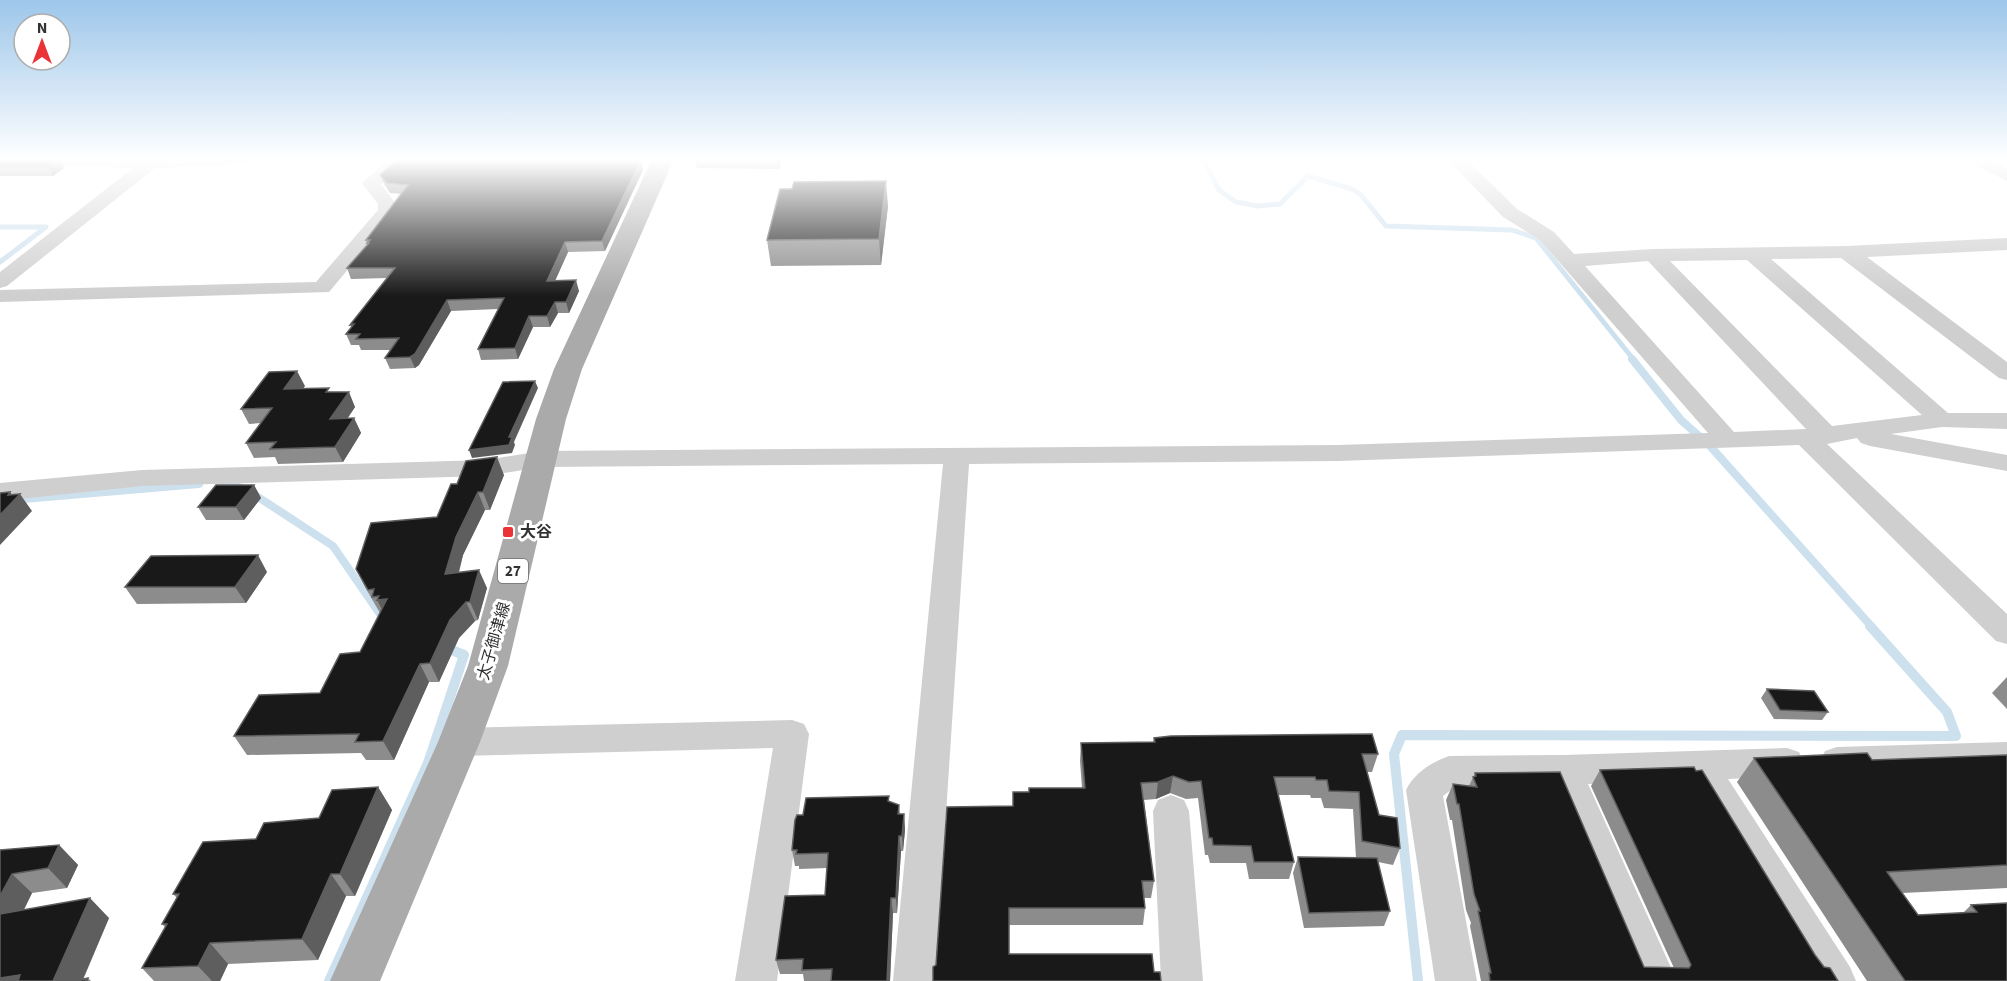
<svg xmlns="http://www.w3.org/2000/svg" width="2007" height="981" font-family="'Source Sans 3','Noto Sans JP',sans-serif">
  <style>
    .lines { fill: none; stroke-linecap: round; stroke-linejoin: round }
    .stream-far2 { stroke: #cde0ee; stroke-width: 5 }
    .stream-far1 { stroke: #cde0ee; stroke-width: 8 }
    .stream { stroke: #cde0ee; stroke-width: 10 }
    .minor { fill: #cfcfcf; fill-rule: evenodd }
    .major { fill: #aaa; fill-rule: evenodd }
    .wall { fill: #8c8c8c }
    .shaded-wall { fill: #5e5e5e }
    .building { fill: #191919; stroke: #5e5e5e; stroke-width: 1.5 }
    .poi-dot { fill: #ea3337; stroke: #fff; stroke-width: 2 }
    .labels { text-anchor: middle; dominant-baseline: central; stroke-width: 6; stroke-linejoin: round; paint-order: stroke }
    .shield { fill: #fff; stroke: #707070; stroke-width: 1.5 }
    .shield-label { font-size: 15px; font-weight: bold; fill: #323232 }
    .poi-label { font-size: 16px; font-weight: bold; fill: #323232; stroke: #fff; text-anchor: start }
    .street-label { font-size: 16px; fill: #323232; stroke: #fff }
  </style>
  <rect width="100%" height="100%" fill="#fff"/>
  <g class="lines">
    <path class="stream-far2" d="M1203 159 1219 190 1236 202 1258 206 1280 204 1308 176 1352 189 1361 195 1386 226 1512 230 1536 238 1634 360
      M0 227H46L0 262"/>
    <path class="stream-far1" d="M1632 359 1681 420 1710 446 1872 627
      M223 482 227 481 255 495 333 546 384 620
      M0 501 199 484"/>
    <path class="stream" d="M329 981 428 763 464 655 444 647
      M1418 981 1394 754 1402 735 1956 736 1947 712 1870 626"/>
    <path class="minor" d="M21 159H250L247 163 241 164 155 168 7 286 0 288V272L133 168 30 164 24 163Z
      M389 159H409L381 184 396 204 397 211 329 292 0 302V290L316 282 378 210V204L362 183Z
      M1447 159H1466L1517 209 1554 232 1574 254 1653 249 1846 246 2007 238V250L1867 257 2007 362V380L1999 378 1841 258 1771 259 1948 413H2007V429L1942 427 1891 434 2007 455V471L1870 446 1861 443 1857 438 1827 444 2007 614V644L1996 641 1799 445 1338 461 969 464 935 981H893L943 464 541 467 486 476 142 486 0 501V483L142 470 486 460 541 451 1338 445 1708 433 1540 240 1503 217ZM1747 260 1922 415 1832 426 1670 261ZM1648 261 1806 429 1734 432 1585 266Z
      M1968 159H1990L2007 169V181L1971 163Z
      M792 720 804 724 809 734 777 981H735L773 748 459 756 447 752 442 742 447 732 459 728Z
      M2007 742V770L1837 775 1825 771 1820 761 1825 751 1837 747Z
      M1787 748 1799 752 1804 762 1799 772 1787 776 1728 779 1850 967 1856 981H1812L1691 780 1588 784 1677 981H1635L1553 785 1456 786 1443 796 1477 981H1435L1406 790C1414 773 1432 762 1449 756L1564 755Z
      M1171 795 1184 800 1189 811 1203 981H1161L1153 811 1158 800Z"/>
    <path class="major" d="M652 159H674L582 369 566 419 508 666 480 742 380 981H330L438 742 468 666 536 419 554 369Z"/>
  </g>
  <path class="wall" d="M0 159H60L64 168 53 176H0Z
    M628 159V160H641L643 170 605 251 568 252 555 281 579 291 569 313H558L550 327H533L518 359 481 360 478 349 498 309 451 311 419 365 415 368 390 369 385 358 391 350H361L359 345H351L346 334 352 327 350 325 387 278 351 279 347 268 367 245 366 240 402 194 390 193 384 184 380 175Z
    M695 159H782L779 169 697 168Z
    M1488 159H1514L1489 160Z
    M888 206 881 265 771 266 767 240Z
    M305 386 302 389 330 392 355 407 347 419 354 418 361 433 343 462 278 464 275 457 254 458 246 443 261 423 249 424 241 409Z
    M504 475 490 510H485L463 555 459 573 487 588 478 620 475 621 459 638 439 682H429L394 760H366L361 753 247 755 234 736 320 693 360 652 380 613 365 587 356 569 437 517 457 484Z
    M254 485 261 498 244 520H206L198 507Z
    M267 572 246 603 137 604 125 587Z
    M2007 677V709L1992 693Z
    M1767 689 1828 712 1822 720 1774 719 1761 698Z
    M1154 738 1378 754 1372 772H1367L1379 815 1400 848 1393 865 1378 862 1390 911 1384 926 1304 928 1293 873 1298 857 1356 858 1353 809 1324 808 1321 798H1311L1310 795H1278L1294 862 1289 879H1249L1246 863H1210L1208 855H1205L1198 798 1186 799 1170 793 1156 799 1144 800 1154 881 1151 898H1144L1145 908 1143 925H1009L936 965 1013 806 1029 792 1082 788 1080 761 1081 743 1153 742Z
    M2007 755V888L1902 893 1918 915 1963 913 1971 905 2007 903V981H1867L1737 782 1754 758 1872 760Z
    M1600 770 1815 955 1824 967 1838 981H1481L1470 926 1471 923 1466 910 1452 820H1450L1446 800 1453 784 1469 786 1475 773 1644 967 1674 968 1591 786Z
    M378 787 392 810 355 896H346L318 960 228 964 220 981H154L142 968 165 927 162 924 177 898 173 894 256 839 319 818Z
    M889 801 899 805 900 814H904L905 830 903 851H901L897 913H893L890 981H804L803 974H780L776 960 825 895 827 868 799 869V866H795L792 850 803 815Z
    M59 845 78 865 67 888 32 893 24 910 109 918 83 980 88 978 91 981H0V850Z"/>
  <path class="shaded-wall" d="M60 159 64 168 53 176 48 167Z
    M777 159H782L779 169Z
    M641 160 643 170 605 251 602 241Z
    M886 181 888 206 881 265 879 239Z
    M565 242 568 252 550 292 547 281Z
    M576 280 579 291 569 313 566 302Z
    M447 300 451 311 419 365 415 368 410 357Z
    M555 302 558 313 550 327 547 316Z
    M529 316 533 327 518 359 515 348Z
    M297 371 305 386 292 404 284 389Z
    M535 381 538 388 514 442 515 445 512 453 472 458 469 450 509 437Z
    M349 392 355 407 337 434 330 419Z
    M354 418 361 433 343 462 335 447Z
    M497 457 504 475 490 510 483 492Z
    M254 485 261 498 244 520 236 507Z
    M10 492 15 499 20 494 32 511 0 545V515L8 495Z
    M478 492 485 510 463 555 453 593 445 574 456 537Z
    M258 555 267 572 246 603 235 587Z
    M479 570 487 588 478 620 470 602Z
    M387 599V619L377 600Z
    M466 602 475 621 459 638 439 682 430 663 450 620Z
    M420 664 429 682 394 760 383 741Z
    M1173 776 1170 793 1156 799 1158 782Z
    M378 787 392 810 355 896 340 874Z
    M904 814 905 830 903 851 902 836Z
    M899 836 901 851 897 913 896 898Z
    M59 845 78 865 67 888 48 868Z
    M12 874 32 893 11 935 0 925V896Z
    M331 874 346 896 318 960 302 939Z
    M90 898 109 918 82 981H53Z
    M891 898 893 913 890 981H887Z
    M210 943 228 964 220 981H212L198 966Z
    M20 975 28 981H0V978Z"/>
  <path class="building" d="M0 159H59L48 167H0Z
    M398 159H623L622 160H641L602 241 565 242 547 281 576 280 566 302H555L547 316H529L515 348 478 349 504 298 447 300 415 354 410 357 385 358 399 338 356 339 360 334H346L354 324 350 325 395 268H347L369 243H367L370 240H366L408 185 387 183 380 175Z
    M886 181 879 239 767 240 780 189H792L794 182Z
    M297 371 284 389 329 388 326 392H349L330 419 354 418 335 447 270 449 276 442 246 443 272 408 241 409 269 372Z
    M535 381 509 437H512L509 445 469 450 503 382Z
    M497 457 483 492H478L456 537 445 574 479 570 470 602H466L450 620 430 663 420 664 383 741 355 742 359 734 234 736 259 695 320 693 340 654 360 652 387 599 377 600 379 596 372 597 374 589 368 590 356 569 371 523 437 517 451 484H457L466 461Z
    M216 485H254L236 507H198Z
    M10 492 8 495 20 494 0 515V493Z
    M258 555 235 587H125L151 556Z
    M1767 689 1814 691 1828 712 1780 710Z
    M1372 734 1378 754H1362L1379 815 1397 818 1400 848 1362 841 1359 792 1329 791 1327 780H1316L1315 777H1274L1294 862H1254L1251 846 1213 845 1212 838H1209L1201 781 1189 782 1173 776 1158 782 1141 783 1154 881H1142L1145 908H1009V954H1152L1154 972H1160L1161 981H933V967L936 965 947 807 1013 806V792H1029V788H1085L1081 743 1155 742 1154 738 1171 736Z
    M1867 753 1872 760 2007 755V865L1887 872 1918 915 1977 912 1971 905 2007 903V981H1905L1754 758Z
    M1694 767 1696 771 1702 770 1815 955 1824 967 1830 968 1838 981H1490L1489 973H1491L1478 911H1480L1474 894 1459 804H1457L1453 784 1477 787 1473 777 1476 776 1475 773 1560 772 1644 967 1689 968 1691 965 1600 770Z
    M378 787 340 874H331L302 939 210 943 198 966 142 968 167 924H162L179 894H173L203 842 256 839 264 823 319 818 332 790Z
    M889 796 888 801 899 805 898 814H904L902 836H899L896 898H891L887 981H831L832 969 802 970 803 959 776 960 785 896 825 895 828 853 796 854 797 850H792L795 820 797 815H803L806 798Z
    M59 845 48 868 12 874 0 896V850Z
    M1298 857 1377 858 1390 911 1309 913Z
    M90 898 53 981H18L20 975 0 978V914Z
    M88 978 87 981H74Z"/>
  <linearGradient id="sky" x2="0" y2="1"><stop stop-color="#9dc6ea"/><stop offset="0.54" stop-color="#fff"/><stop offset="1" stop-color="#fff" stop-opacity="0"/></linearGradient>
  <rect width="2007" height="296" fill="url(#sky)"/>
  <rect class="poi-dot" x="502" y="526" width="12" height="12" rx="3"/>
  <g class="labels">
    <rect class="shield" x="498" y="559" width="30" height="24" rx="4.5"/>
    <g class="shield-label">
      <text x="513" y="571">27</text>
    </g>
    <g class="poi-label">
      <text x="520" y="532">大谷</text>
    </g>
    <g class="street-label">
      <text transform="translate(494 641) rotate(-74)">太子御津線</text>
    </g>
  </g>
  <g transform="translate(42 42)"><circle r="28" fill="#ffffff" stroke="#adadad" stroke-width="1.5"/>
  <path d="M0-4.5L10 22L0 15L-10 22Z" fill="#ea3337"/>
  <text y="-9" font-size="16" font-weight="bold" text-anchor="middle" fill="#323232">N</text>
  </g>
</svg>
